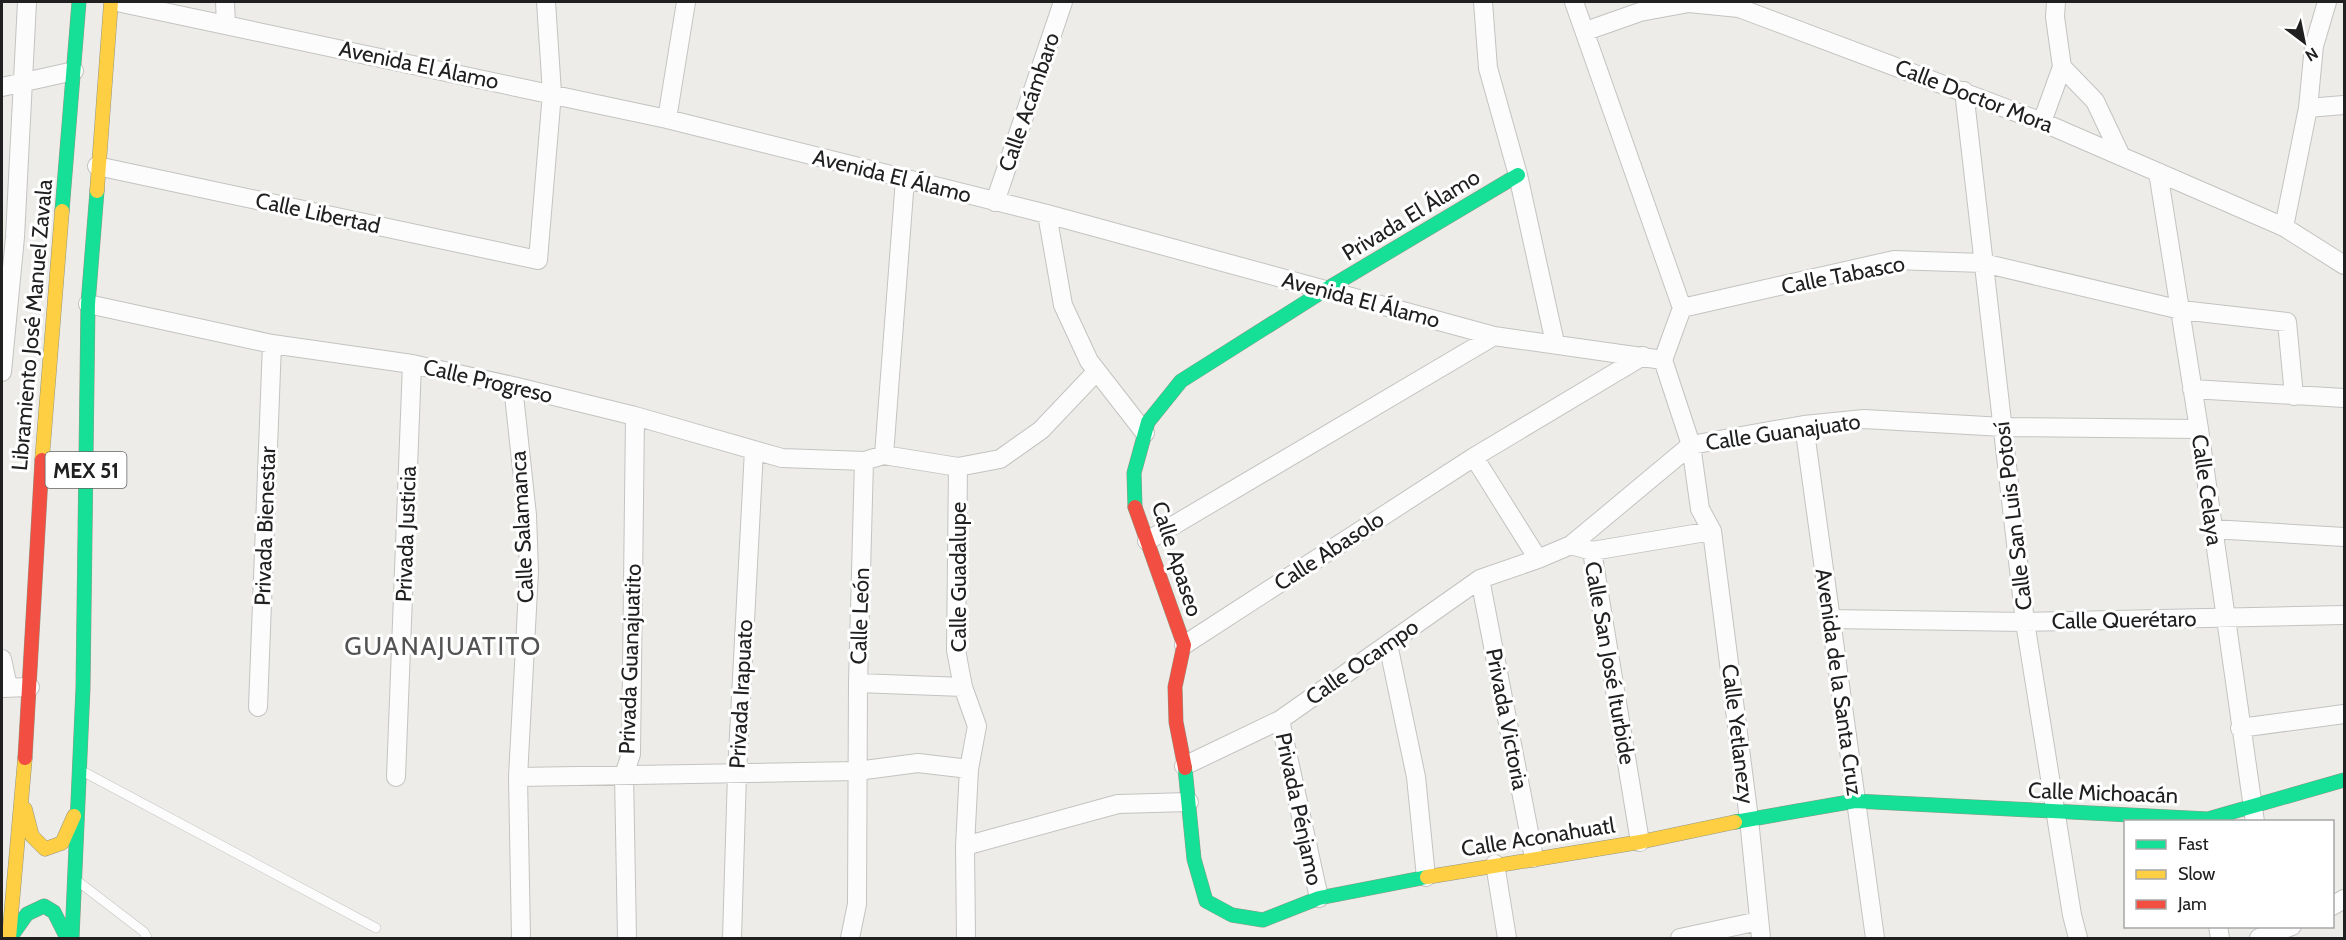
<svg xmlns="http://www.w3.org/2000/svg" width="2346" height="940" font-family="Cabin,sans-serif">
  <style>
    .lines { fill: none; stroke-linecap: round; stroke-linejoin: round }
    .lane-casing { stroke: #c3c3c1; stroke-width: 10 }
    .street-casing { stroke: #c3c3c1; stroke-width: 20 }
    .fast-casing { stroke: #939682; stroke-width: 15 }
    .slow-casing { stroke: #939682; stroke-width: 15 }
    .jam-casing { stroke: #939682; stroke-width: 15 }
    .lane { stroke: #fcfcfc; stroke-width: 9 }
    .street { stroke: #fcfcfc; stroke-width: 18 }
    .fast { stroke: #16e098; stroke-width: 14 }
    .slow { stroke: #ffcf43; stroke-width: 14 }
    .jam { stroke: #f24e42; stroke-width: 14 }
    .labels { text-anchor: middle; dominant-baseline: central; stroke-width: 6; stroke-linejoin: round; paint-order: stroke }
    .shield { fill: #fff; stroke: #636363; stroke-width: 1.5 }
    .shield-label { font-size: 21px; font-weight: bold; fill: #202020 }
    .street-label { font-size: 22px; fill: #202020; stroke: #fff }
    .quarter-label { font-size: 26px; letter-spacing: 1.5px; fill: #535353; stroke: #fff }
  </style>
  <rect width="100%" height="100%" fill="#edece9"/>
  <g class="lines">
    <g class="lane-casing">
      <path id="lane" d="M82 771 376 928
        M80 883 144 932 147 938"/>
    </g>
    <g class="street-casing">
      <path id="street" d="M117 2 667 119 1047 214 1494 336 1663 360
        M225 2 226 24
        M1483 2 1488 68 1518 175 1555 343
        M1574 2 1682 308 1663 360 1691 445 1700 509 1712 531 1749 819 1761 938
        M1586 31 1640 12 1689 3 1739 8 2042 122 2284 227 2344 265
        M2062 67 2095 101 2121 156
        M2 87 74 71
        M1964 91 2025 622 2072 915 2078 938
        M2308 108 2344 105
        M667 119 686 2
        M2042 122 2062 67 2055 17 2056 2
        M97 166 538 260 552 93 546 2
        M2158 172 2199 429 2255 822
        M995 202 1063 2
        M1047 214 1063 305 1089 361 1145 433
        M2284 227 2308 108 2314 46 2327 2
        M88 304 272 344 412 364 513 386 635 416 782 458 864 461 884 455 958 467 956 650 963 687 977 726 969 769 965 846 966 938
        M1682 308 1894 260 1983 263 2181 310 2287 322 2294 396
        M2 372 15 237 27 2
        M513 386 527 515 529 571 518 777 521 938
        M2192 389 2344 398
        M1804 425 1875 938
        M884 455 905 179
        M1474 457 1538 559 1571 545 1592 551 1712 531
        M958 467 1000 459 1041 430 1097 371
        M2212 529 2344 537
        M1147 541 1494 336
        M1571 545 1691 445 1804 425 1864 419 2003 427 2199 429
        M1592 551 1640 842
        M1480 579 1534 858
        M1831 619 2025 622 2344 615
        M1388 644 1416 777 1426 877
        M1184 645 1474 457 1643 356
        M2 659 8 687
        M858 683 963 687
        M2 688 30 687
        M258 707 272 344
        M1280 720 1319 898
        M2240 728 2344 714
        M1184 766 1280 720 1480 579 1538 559
        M396 777 412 364
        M518 777 857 771 918 763 969 769
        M965 846 1118 804 1189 802
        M1495 864 1507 938
        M2332 906 2344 899
        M2218 926 2220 938
        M627 938 624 775 631 754 635 416
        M732 938 737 773 754 450
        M850 938 857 904 858 683 864 461
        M1680 938 1759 921
        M2259 938 2292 926"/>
    </g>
    <g class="fast-casing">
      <path id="fast" d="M62 211 79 2
        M1135 507 1134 473 1148 422 1181 381 1325 290 1518 175
        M1185 768 1194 859 1206 901 1232 915 1263 920 1319 898 1427 877
        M1735 822 1855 801 2208 819 2344 780
        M10 938 27 914 44 906 54 912 67 938
        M72 938 83 688 88 304 97 191"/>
    </g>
    <g class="slow-casing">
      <path id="slow" d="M97 191 111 2
        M42 460 62 211
        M25 809 32 836 45 849 62 843 74 816
        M1427 877 1640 842 1735 822
        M9 938 25 758"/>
    </g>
    <g class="jam-casing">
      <path id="jam" d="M1135 507 1184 645 1175 687 1176 722 1185 768
        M25 758 42 460"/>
    </g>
    <use href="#lane" class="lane"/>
    <use href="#street" class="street"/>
    <use href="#fast" class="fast"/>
    <use href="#slow" class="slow"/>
    <use href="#jam" class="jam"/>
  </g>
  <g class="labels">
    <rect class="shield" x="45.5" y="452" width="81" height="36" rx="4.5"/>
    <g class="shield-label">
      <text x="86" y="470">MEX 51</text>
    </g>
    <g class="street-label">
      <text transform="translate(419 65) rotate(12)">Avenida El Álamo</text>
      <text transform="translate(1974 96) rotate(21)">Calle Doctor Mora</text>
      <text transform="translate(1029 102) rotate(-71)">Calle Acámbaro</text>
      <text transform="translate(892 176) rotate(14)">Avenida El Álamo</text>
      <text transform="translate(318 213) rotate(12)">Calle Libertad</text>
      <text transform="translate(1411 215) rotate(-31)">Privada El Álamo</text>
      <text transform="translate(1843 275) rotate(-11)">Calle Tabasco</text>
      <text transform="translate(1361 300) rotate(15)">Avenida El Álamo</text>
      <text transform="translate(32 325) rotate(-85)">Libramiento José Manuel Zavala</text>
      <text transform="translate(488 381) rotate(13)">Calle Progreso</text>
      <text transform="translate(1783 432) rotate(-8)">Calle Guanajuato</text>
      <text transform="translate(2207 490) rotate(82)">Calle Celaya</text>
      <text transform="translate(2013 516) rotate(-97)">Calle San Luis Potosí</text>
      <text transform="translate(265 526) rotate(-88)">Privada Bienestar</text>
      <text transform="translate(522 527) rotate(-93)">Calle Salamanca</text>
      <text transform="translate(406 534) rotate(-88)">Privada Justicia</text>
      <text transform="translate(1329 551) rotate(-33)">Calle Abasolo</text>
      <text transform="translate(1177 559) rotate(72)">Calle Apaseo</text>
      <text transform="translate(958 577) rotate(-90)">Calle Guadalupe</text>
      <text transform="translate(860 616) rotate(-88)">Calle León</text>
      <text transform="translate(2124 620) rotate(-1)">Calle Querétaro</text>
      <text transform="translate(630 659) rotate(-88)">Privada Guanajuatito</text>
      <text transform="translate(1362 662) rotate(-35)">Calle Ocampo</text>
      <text transform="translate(1610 663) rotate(80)">Calle San José Iturbide</text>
      <text transform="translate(1839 682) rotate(82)">Avenida de la Santa Cruz</text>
      <text transform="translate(741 694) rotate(-87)">Privada Irapuato</text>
      <text transform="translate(1507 719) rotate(79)">Privada Victoria</text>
      <text transform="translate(1738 734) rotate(83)">Calle Yetlanezy</text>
      <text transform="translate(2103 793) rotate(2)">Calle Michoacán</text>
      <text transform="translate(1299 809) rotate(78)">Privada Pénjamo</text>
      <text transform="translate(1538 837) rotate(-9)">Calle Aconahuatl</text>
    </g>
    <g class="quarter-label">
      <text x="443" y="646">GUANAJUATITO</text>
    </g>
  </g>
  <rect width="2346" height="940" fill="none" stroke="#202020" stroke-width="6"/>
  <rect x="2124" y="820" width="210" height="108" fill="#ffffff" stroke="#a6a6a6" stroke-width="1.5"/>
  <rect x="2136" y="840" width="30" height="9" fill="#16e098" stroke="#a6a6a6" stroke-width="1.5"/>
  <text x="2178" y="850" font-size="18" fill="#202020">Fast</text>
  <rect x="2136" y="870" width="30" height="9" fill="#ffcf43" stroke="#a6a6a6" stroke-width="1.5"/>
  <text x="2178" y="880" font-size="18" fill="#202020">Slow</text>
  <rect x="2136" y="900" width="30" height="9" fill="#f24e42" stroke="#a6a6a6" stroke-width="1.5"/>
  <text x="2178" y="910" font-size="18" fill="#202020">Jam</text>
  <g transform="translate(2304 42) rotate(148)" stroke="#ffffff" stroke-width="4.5" paint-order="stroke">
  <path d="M0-4.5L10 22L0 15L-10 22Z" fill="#202020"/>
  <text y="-9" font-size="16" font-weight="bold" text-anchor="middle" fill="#202020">N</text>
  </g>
</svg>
